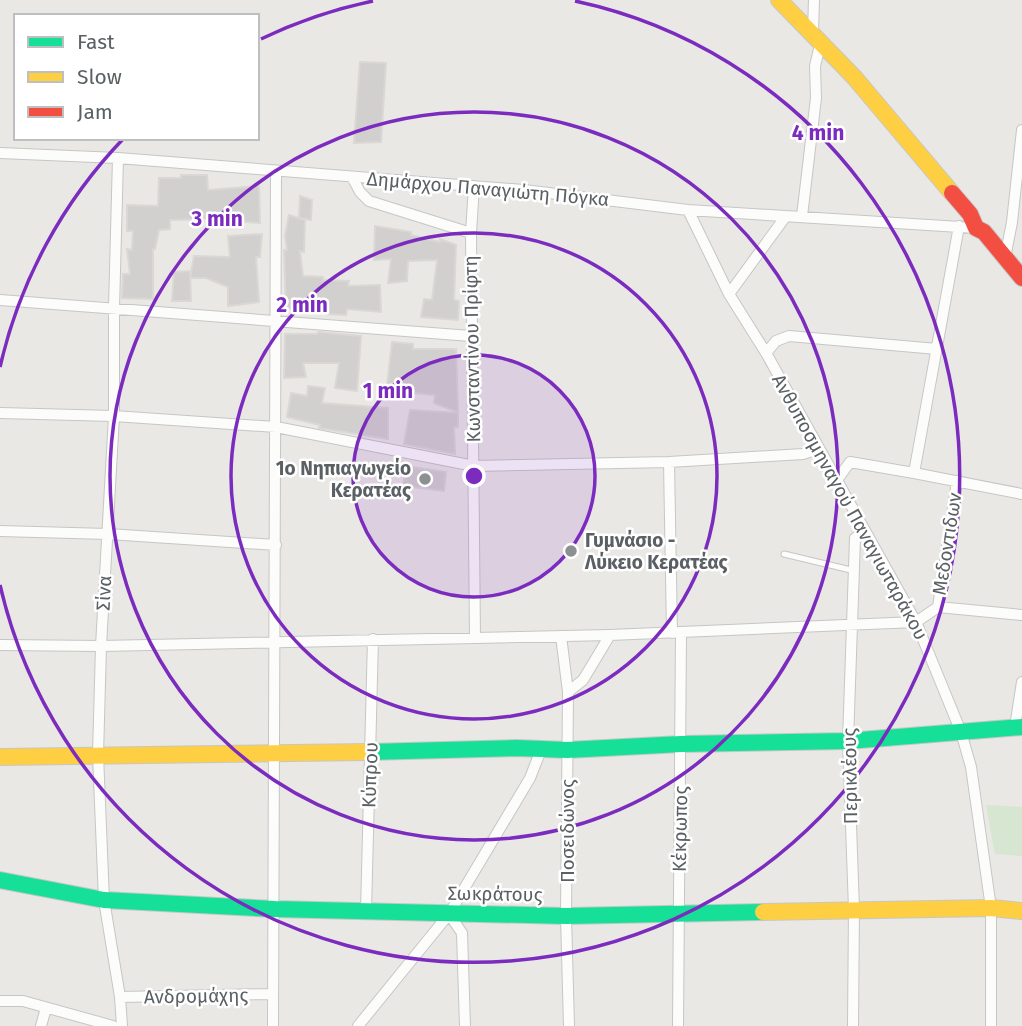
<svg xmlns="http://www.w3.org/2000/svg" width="1022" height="1026" font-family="'Fira Sans',sans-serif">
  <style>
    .green { fill: #d6e6d0 }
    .building { fill: #d2d0cf; stroke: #dad7d4; stroke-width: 2 }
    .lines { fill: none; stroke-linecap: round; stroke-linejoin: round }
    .lane-casing { stroke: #c6c6c6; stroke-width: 7 }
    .street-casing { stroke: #c6c6c6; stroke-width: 12 }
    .fast-casing { stroke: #c6c7c7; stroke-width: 18 }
    .slow-casing { stroke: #c6c7c7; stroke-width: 18 }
    .jam-casing { stroke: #c6c7c7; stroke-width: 18 }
    .lane { stroke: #fcfcfb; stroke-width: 5 }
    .street { stroke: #fcfcfb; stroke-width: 10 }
    .fast { stroke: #16e098; stroke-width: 16 }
    .slow { stroke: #ffcf43; stroke-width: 16 }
    .jam { stroke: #f24e42; stroke-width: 16 }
    .ring { fill: none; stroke: #7b2cbf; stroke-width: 3.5 }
    .poi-dot { fill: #8c9090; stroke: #fff; stroke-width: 2.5 }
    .labels { text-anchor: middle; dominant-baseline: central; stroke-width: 5; stroke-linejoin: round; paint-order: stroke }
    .street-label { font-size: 19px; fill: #5a6063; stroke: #fff }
    .poi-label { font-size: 19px; font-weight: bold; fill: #5a6063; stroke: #fff; text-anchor: end }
    .centre { fill: #7b2cbf; stroke: #fff; stroke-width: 3.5 }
    .ring-label { font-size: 21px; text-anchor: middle; font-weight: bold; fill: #7b2cbf; stroke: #fff; stroke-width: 5; stroke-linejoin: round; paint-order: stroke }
  </style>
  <rect width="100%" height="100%" fill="#eae8e5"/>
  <path class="green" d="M986 805 1022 807V856L995 854Z"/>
  <path class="building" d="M360 62 386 63 381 142 354 143Z
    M181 175H207L208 190 259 186 260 223 212 219 170 220V229L159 230 155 249H153V299L122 298 123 274H130L127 249 132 250 133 231H127V205L158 206 159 178H181Z
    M300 196 312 200 311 220 299 218Z
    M289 215 305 220 304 252 300 251 303 276 323 277V280L349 281 348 286 380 285 381 312 347 309 346 315 328 314 329 300 305 299V308L286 309 284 250H287L285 236Z
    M375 226 411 232V235L440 242V239L456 245 454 300 459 301 458 320 421 317 424 299 432 300 437 260 408 261 407 281 388 283 391 259 374 260Z
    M262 234 260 257H256L259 302 228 306V287L206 278H190L194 256 230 257 228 236Z
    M190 271 191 301H172L174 272Z
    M318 332 361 336 357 391 335 388 339 363H303L306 377 284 378 285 334H317Z
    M392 342 413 344V349H456L458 412 434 403 435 395 405 392 387 386Z
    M308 386 325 388 322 403 388 408V439L319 428 320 425 287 417 291 393 307 396Z
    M410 410 458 413V427H454L455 454 404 444Z
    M406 466 446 472 444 491 403 486Z"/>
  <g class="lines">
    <g class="lane-casing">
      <path id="lane" d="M784 554 855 571"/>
    </g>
    <g class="street-casing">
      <path id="street" d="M813 32 814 0
        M0 153 118 158 524 190 688 210 976 228
        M118 158 114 308V416L101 646 98 755 104 900 120 997 122 1026
        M352 177 360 192 369 201 471 233
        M474 186 471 233 475 637
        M688 210 729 294 766 353 916 622 961 732 971 767 991 908V1026
        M802 216 816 98 815 66 821 41
        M1005 258 1012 222 1022 130
        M729 294 786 216
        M0 300 471 336
        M766 353 776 341 789 336 937 349
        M0 413 114 416 276 427 474 466 669 462 803 454 819 449
        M669 462 672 633
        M914 473 1022 494
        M837 480 850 462 914 473 959 226
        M0 531 108 534 276 545
        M938 607 957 481
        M916 622 938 607 1022 615
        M561 636 568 692 566 916 569 1026
        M0 645 101 646 610 635 916 622
        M568 692 583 680 610 635
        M1015 727 1022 682
        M366 911 373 639
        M449 914 462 933 465 1026
        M120 997 273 994
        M0 1001H23L113 1026
        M41 1026 46 1008
        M273 1026 276 171
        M358 1026 449 914 530 778 541 750
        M678 1026 681 633
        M853 1026 854 909 848 741 855 538 865 531"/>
    </g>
    <g class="fast-casing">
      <path id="fast" d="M369 752 517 748 567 750 681 744 848 741 1022 727
        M0 880 104 900 275 909 566 916 763 912"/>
    </g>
    <g class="slow-casing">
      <path id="slow" d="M779 0 854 77 952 193
        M0 757 369 752
        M763 912 991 908 1022 911"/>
    </g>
    <g class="jam-casing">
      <path id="jam" d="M952 193 970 214 976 228 984 232 1022 278"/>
    </g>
    <use href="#lane" class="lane"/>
    <use href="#street" class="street"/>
    <use href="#fast" class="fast"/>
    <use href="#slow" class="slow"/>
    <use href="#jam" class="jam"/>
  </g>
  <circle cx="474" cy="476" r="121" fill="#7b2cbf" fill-opacity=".12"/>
  <g class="ring">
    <circle cx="474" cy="476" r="121"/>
    <circle cx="474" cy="476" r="243"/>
    <circle cx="474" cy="476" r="364"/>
    <path d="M0 367A486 486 0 0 1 124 138M261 39A486 486 0 0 1 373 1M575 1A486 486 0 1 1 0 585"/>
  </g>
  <g class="poi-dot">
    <circle cx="425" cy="479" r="7"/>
    <circle cx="571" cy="551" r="7"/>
  </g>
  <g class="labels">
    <g class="street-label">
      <text transform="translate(488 189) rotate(5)">Δημάρχου Παναγιώτη Πόγκα</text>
      <text transform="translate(472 349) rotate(-91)">Κωνσταντίνου Πρίφτη</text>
      <text transform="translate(850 507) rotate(61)">Ανθυποσμηναγού Παναγιωταράκου</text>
      <text transform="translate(947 544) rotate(-81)">Μεδοντιδων</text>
      <text transform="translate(104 593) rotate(-87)">Σίνα</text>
      <text transform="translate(370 775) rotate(-88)">Κύπρου</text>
      <text transform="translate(850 776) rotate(-91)">Περικλέους</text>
      <text transform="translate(680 829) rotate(-89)">Κέκρωπος</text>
      <text transform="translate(567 831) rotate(-90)">Ποσειδώνος</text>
      <text transform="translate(495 894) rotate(1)">Σωκράτους</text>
      <text transform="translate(196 996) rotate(-1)">Ανδρομάχης</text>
    </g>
    <g class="poi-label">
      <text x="411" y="468">1ο Νηπιαγωγείο<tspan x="411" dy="22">Κερατέας</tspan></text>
      <text x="585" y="540" text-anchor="start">Γυμνάσιο -<tspan x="585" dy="22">Λύκειο Κερατέας</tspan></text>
    </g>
  </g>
  <circle cx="474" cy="476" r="10" class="centre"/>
  <g class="ring-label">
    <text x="818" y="140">4 min</text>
    <text x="217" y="226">3 min</text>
    <text x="302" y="312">2 min</text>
    <text x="388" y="398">1 min</text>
  </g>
  <rect x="14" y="14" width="245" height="126" fill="#ffffff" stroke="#bdbfc1" stroke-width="2"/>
  <rect x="28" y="37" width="35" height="10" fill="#16e098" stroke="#bdbfc1" stroke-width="2"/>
  <text x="77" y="49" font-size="21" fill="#5a6063">Fast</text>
  <rect x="28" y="72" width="35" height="10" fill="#ffcf43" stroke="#bdbfc1" stroke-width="2"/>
  <text x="77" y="84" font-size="21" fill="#5a6063">Slow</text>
  <rect x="28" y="107" width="35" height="10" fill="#f24e42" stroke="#bdbfc1" stroke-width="2"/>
  <text x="77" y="119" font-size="21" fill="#5a6063">Jam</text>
</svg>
